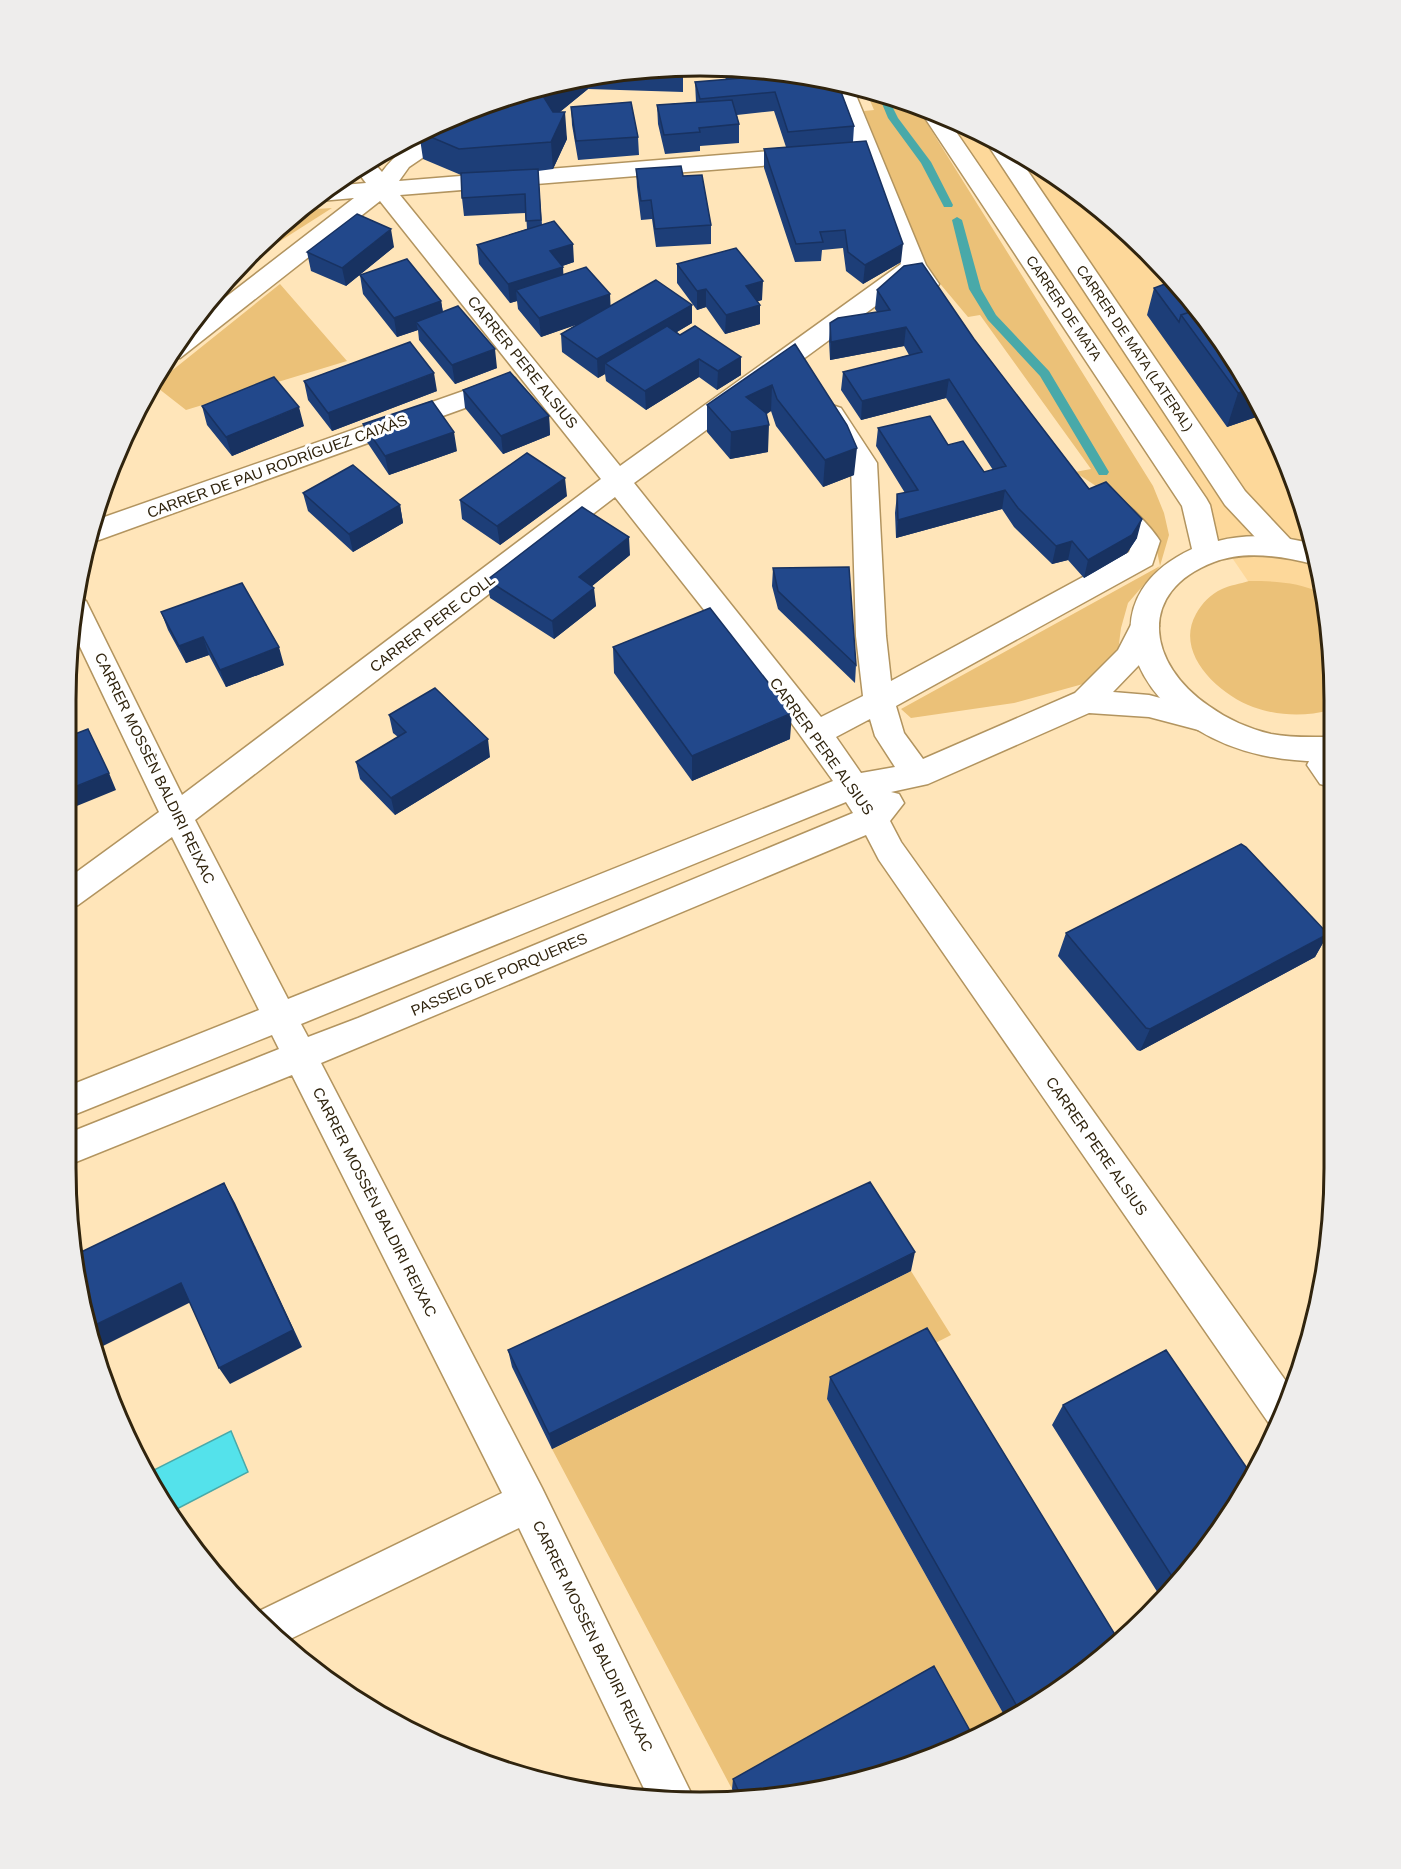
<svg xmlns="http://www.w3.org/2000/svg" width="1401" height="1869" font-family="Arial,sans-serif">
  <style>
    .built { fill: #fdd89a }
    .green { fill: #ebc178 }
    .water { fill: #54e2eb; stroke: #49a9a9; stroke-width: 1.5 }
    .lines { fill: none; stroke-linecap: round; stroke-linejoin: round }
    .stream { fill: #49a9a9; fill-rule: evenodd }
    .minor-casing { stroke: #b2945f; stroke-width: 3 }
    .major-casing { stroke: #b2945f; stroke-width: 3 }
    .minor { fill: #fff; fill-rule: evenodd }
    .major { fill: #fff; fill-rule: evenodd }
    .wall { fill: #1d3e78 }
    .shaded-wall { fill: #183261 }
    .building { fill: #22488b; stroke: #183261; stroke-width: 1.5 }
    .labels { text-anchor: middle; dominant-baseline: central; stroke-width: 6; stroke-linejoin: round; paint-order: stroke }
    .far-street-label { font-size: 14px; fill: #30240e; stroke: #fff }
    .street-label { font-size: 15px; fill: #30240e; stroke: #fff }
    .rim { fill: none; stroke: #30240e; stroke-width: 3 }
  </style>
  <rect width="100%" height="100%" fill="#ffe5b9"/>
  <path class="built" d="M939 115 1018 151 1119 224 1204 315 1287 457 1330 617V701L1196 505Z"/>
  <path class="green" d="M866 91 915 104 1153 486 1164 513 1169 535 1160 566 1128 603 1121 628 1117 659 1083 684 1014 703 911 718 901 709 1160 566 1156 546 1111 496 1075 472 1091 469 980 315 968 317 926 267 864 111 874 110Z
    M332 208 263 252 257 248 300 210Z
    M280 284 347 361 186 410 154 385Z
    M1249 581C1275 581 1299 582 1323 594L1330 617V710C1305 717 1278 716 1253 707 1218 694 1174 653 1196 614 1202 603 1211 594 1222 589 1230 585 1240 584 1249 581Z
    M911 1271 951 1335 827 1399 1008 1722 961 1744 926 1680 732 1789 552 1449Z"/>
  <path class="water" d="M231 1431 248 1472 171 1512 151 1486 146 1474Z"/>
  <g class="lines">
    <path class="stream" d="M878 94 887 96 898 118 931 162 953 205 952 207H944L943 205 921 163 888 118Z
      M957 217 962 220 981 289 996 315 1049 371 1109 472 1107 475H1099L1040 376 988 320 969 289 952 220Z"/>
    <g class="minor-casing">
      <path id="minor" d="M832 83 853 88 926 265 939 284 936 289 927 292 918 289 911 280 634 483 821 717 863 696 856 636 851 463 819 414 823 408 832 405 841 408 877 463 886 636 891 681 1129 552 1132 543C1121 532 1099 515 1092 504L1096 497C1099 496 1102 495 1106 495 1122 494 1152 528 1160 541L1152 565 896 706 904 733 923 759 1075 693 1118 650 1134 619 1144 615 1154 619 1159 626 1139 665 1113 692 1149 695 1217 713 1221 721 1217 729 1206 732 1149 717 1089 713 928 784 891 792 899 794 904 803 890 821 901 842 1293 1391 1277 1427 1270 1425 879 860 866 835 321 1063 542 1488 693 1797 647 1795 519 1528 282 1643 251 1615 502 1493 292 1075 66 1166V1134L279 1049 272 1035 66 1118V1087L259 1010 172 837 78 905 67 909V879L159 812 72 630 77 598 86 601 182 795 601 479 380 201 180 358 167 359 196 320 354 198 320 201 312 199 315 197 332 186 366 183 357 171 372 161 382 172C407 138 449 120 488 106L490 109 487 114 409 167 399 181 809 148 817 150 820 155 817 160 809 162 400 195 620 466 901 264 830 85ZM615 497 772 696 833 781 288 999 195 820ZM870 719 875 736 895 767 861 773 836 737ZM846 802 853 813 358 1018 308 1037 301 1024Z
        M989 138 1013 149 1245 491 1291 540 1295 547 1291 554 1281 557 1271 554 1225 505 986 142Z
        M506 376 515 378 519 384 515 390 99 540 87 542 93 521Z
        M1322 753 1330 756 1331 787 1320 784 1307 765 1311 757Z"/>
    </g>
    <g class="major-casing">
      <path id="major" d="M923 108 948 120 1206 498 1210 505 1218 541C1248 533 1280 536 1310 543L1315 563 1313 564C1282 556 1245 550 1214 562 1135 592 1148 665 1209 706 1227 719 1249 729 1271 734 1291 738 1310 737 1330 737L1331 761C1286 763 1237 754 1198 730 1123 683 1097 593 1192 549L1182 506 921 112Z"/>
    </g>
    <use href="#minor" class="minor"/>
    <use href="#major" class="major"/>
  </g>
  <path class="wall" d="M659 67 784 71 838 84 854 126 853 142 901 262 863 284 846 271 843 248 822 250 821 261 795 262 764 168V149L786 147 774 111 737 115 739 124V143L700 146V151L665 154 658 124 657 105 696 102 695 82 726 80 724 73 683 74V92L588 89 560 112 567 139 553 169 538 171 542 225 574 262 562 266 563 274 610 294V306L692 305V323L677 332 680 335 741 357V375L717 390 699 377 646 410 606 381 605 374 598 378 562 352 561 334 577 324 541 337 518 309 517 301 510 303 479 264 477 245 527 229 526 213 464 216 462 198 461 175 423 159 419 132 537 88Z
    M571 107 638 137 639 155 578 160 572 125Z
    M636 169 683 176 711 225V244L656 247 652 219 641 220 637 187Z
    M394 247 346 286 311 271 307 252Z
    M677 264 762 300 758 301 760 324 725 334 706 307 697 310 677 283Z
    M360 275 441 301 443 312 497 368 455 384 419 340 418 330 397 337 363 294Z
    M1173 281 1262 415 1227 427 1147 315 1154 288Z
    M877 290 974 339 1089 489 1137 538 1127 553 1084 578 1068 560 1052 564 1014 527 1002 509 896 538 895 513 897 494 905 493 876 446 878 428 948 445 984 472 993 470 946 398 861 420 841 390 843 372 909 355 904 346 830 360 829 341 830 323 877 312 875 309Z
    M795 344 854 475 823 487 776 426 771 411 767 414 768 452 730 459 707 432V405Z
    M304 381 437 391 332 431 308 400Z
    M463 390 549 416 550 435 503 454 465 408Z
    M202 406 304 426 232 456 207 425Z
    M363 424 457 451 389 475 367 442Z
    M303 493 400 505 403 523 353 552 308 511Z
    M567 496 500 545 462 519 460 500Z
    M630 555 592 586 596 606 554 639 490 598 487 580Z
    M773 568 856 665 855 683 778 609 772 586Z
    M161 612 284 665 226 687 209 655 186 663 168 630Z
    M613 647 790 739 692 781 614 673Z
    M389 715 490 757 395 815 360 779 356 762 398 737 393 733Z
    M1066 933 1328 934 1315 957 1140 1051 1137 1050 1058 956Z
    M911 1271 552 1449 512 1367 508 1350Z
    M830 1377 1086 1672 1017 1718 1008 1722 827 1399Z
    M1063 1405 1253 1477 1250 1485 1177 1587 1163 1601 1052 1425Z
    M905 1769 742 1802 737 1801 732 1789 733 1779Z"/>
  <path class="shaded-wall" d="M588 79V89L546 123 543 96 560 84Z
    M565 112 567 139 553 169 551 142Z
    M391 229 394 247 346 286 342 268Z
    M573 244 574 262 551 270 550 251Z
    M903 244 901 262 863 284 865 265Z
    M254 250 255 256 241 265 252 252Z
    M563 267 564 285 516 290 517 301 510 303 508 284Z
    M763 281 762 300 746 305V286Z
    M706 289V307L697 310V291Z
    M610 294 611 313 541 337 539 318Z
    M441 301 444 320 416 322 418 330 397 337 394 318Z
    M692 305V323L614 369 605 363V374L598 378 597 359Z
    M760 305V324L725 334 726 315Z
    M906 327 904 346 830 360 831 342Z
    M495 349 497 368 455 384 452 365Z
    M741 357V375L717 390 718 371Z
    M699 359V377L646 410 645 391Z
    M434 373 437 391 332 431 328 413Z
    M949 379 946 398 861 420 862 401Z
    M772 385 771 411 746 424V397Z
    M1248 390 1262 415 1227 427 1238 393Z
    M299 407 304 426 232 456 226 437Z
    M549 416 550 435 503 454 501 436Z
    M769 425 768 452 730 459 731 432Z
    M454 432 457 451 389 475 385 456Z
    M857 448 854 475 823 487 825 460Z
    M565 478 567 496 500 545 497 526Z
    M1005 490 1002 509 896 538 898 520Z
    M400 505 403 523 353 552 349 534Z
    M1142 519 1137 538 1127 553 1084 578 1088 560Z
    M629 537 630 555 580 596 579 577Z
    M1072 541 1068 560 1052 564 1056 546Z
    M594 588 596 606 554 639 552 621Z
    M203 637 209 655 186 663 179 646Z
    M279 647 284 665 226 687 220 670Z
    M792 713 790 739 692 781V756Z
    M488 739 490 757 395 815 391 798Z
    M109 773 116 790 67 810V790Z
    M1328 934 1315 957 1140 1051 1150 1029Z
    M224 1183 235 1203 302 1347 230 1384 219 1368Z
    M915 1252 911 1271 552 1449 549 1434Z
    M181 1283 193 1301 95 1350 88 1333 87 1329Z"/>
  <path class="building" d="M790 73 838 84 854 126 788 132 775 92 700 99 695 82 790 74Z
    M560 84 543 96 553 112H565L551 142 459 149 419 132 537 88Z
    M732 100 739 124 699 128 700 132 664 135 657 105Z
    M631 102 638 137 576 141 571 107Z
    M866 141 903 244 865 265 848 252 845 230 820 232 823 242 796 244 764 149Z
    M681 166 683 176 702 175 711 225 655 229 651 200 641 201 636 169Z
    M538 169 541 220 526 221 525 194 462 198 461 173Z
    M357 214 391 229 342 268 307 252Z
    M554 221 573 244 550 251 563 267 508 284 477 245Z
    M736 248 763 281 746 286 760 305 726 315 706 289 697 291 677 264Z
    M407 259 441 301 394 318 360 275Z
    M922 263 974 339 1089 489 1106 482 1142 519 1132 535 1088 560 1072 541 1056 546 1018 508 1005 490 898 520 897 494 918 490 878 428 930 416 948 445 963 441 984 472 1006 466 949 379 862 401 843 372 922 352 906 327 831 342 830 323 838 318 890 310 877 290 904 266Z
    M586 267 610 294 539 318 516 290Z
    M656 280 692 305 597 359 561 334Z
    M1173 281 1199 309 1181 315 1179 322 1154 288Z
    M458 306 495 349 452 365 416 322Z
    M1199 309 1204 315 1248 390 1238 393 1181 315Z
    M667 326 680 335 695 326 741 357 718 371 699 359 645 391 605 363Z
    M410 342 434 373 328 413 304 381Z
    M795 344 847 425 857 448 825 460 777 399 772 385 746 397 766 413 769 425 731 432 707 405Z
    M510 372 549 416 501 436 463 390Z
    M274 377 299 407 226 437 202 406Z
    M432 401 454 432 385 456 363 424Z
    M527 453 565 478 497 526 460 500Z
    M353 465 400 505 349 534 303 493Z
    M582 507 629 537 579 577 594 588 552 621 487 580Z
    M849 567 856 665 778 591 773 568Z
    M242 583 279 647 220 670 203 637 179 646 161 612Z
    M710 608 792 713 692 756 613 647Z
    M435 688 488 739 391 798 356 762 406 732 389 715Z
    M88 729 109 773 67 790V737Z
    M1241 844 1246 847 1328 934 1150 1029 1146 1028 1066 933Z
    M870 1182 915 1252 549 1434 508 1350Z
    M224 1183 293 1330 219 1368 181 1283 87 1329 77 1254Z
    M927 1328 1119 1641 1086 1672 1022 1715 830 1377Z
    M1166 1350 1253 1477 1255 1476 1250 1485 1178 1586 1063 1405Z
    M934 1666 974 1738 905 1769 743 1801 733 1779Z"/>
  <g class="labels">
    <g class="far-street-label">
      <text transform="translate(1064 308) rotate(56)">CARRER DE MATA</text>
      <text transform="translate(1135 348) rotate(56)">CARRER DE MATA (LATERAL)</text>
    </g>
    <g class="street-label">
      <text transform="translate(523 362) rotate(51)">CARRER PERE ALSIUS</text>
      <text transform="translate(277 466) rotate(-20)">CARRER DE PAU RODRÍGUEZ CAIXÀS</text>
      <text transform="translate(432 623) rotate(-37)">CARRER PERE COLL</text>
      <text transform="translate(822 746) rotate(54)">CARRER PERE ALSIUS</text>
      <text transform="translate(155 768) rotate(64)">CARRER MOSSÈN BALDIRI REIXAC</text>
      <text transform="translate(499 974) rotate(-23)">PASSEIG DE PORQUERES</text>
      <text transform="translate(1097 1146) rotate(55)">CARRER PERE ALSIUS</text>
      <text transform="translate(375 1202) rotate(63)">CARRER MOSSÈN BALDIRI REIXAC</text>
      <text transform="translate(593 1636) rotate(64)">CARRER MOSSÈN BALDIRI REIXAC</text>
    </g>
  </g>
  <path d="M0 0H1401V1869H0ZM700 76H700A624 624 0 0 1 1324 700V1168A624 624 0 0 1 700 1792H700A624 624 0 0 1 76 1168V700A624 624 0 0 1 700 76Z" fill="#eeedec" fill-rule="evenodd"/>
  <path class="rim" d="M700 76H700A624 624 0 0 1 1324 700V1168A624 624 0 0 1 700 1792H700A624 624 0 0 1 76 1168V700A624 624 0 0 1 700 76Z"/>
</svg>
